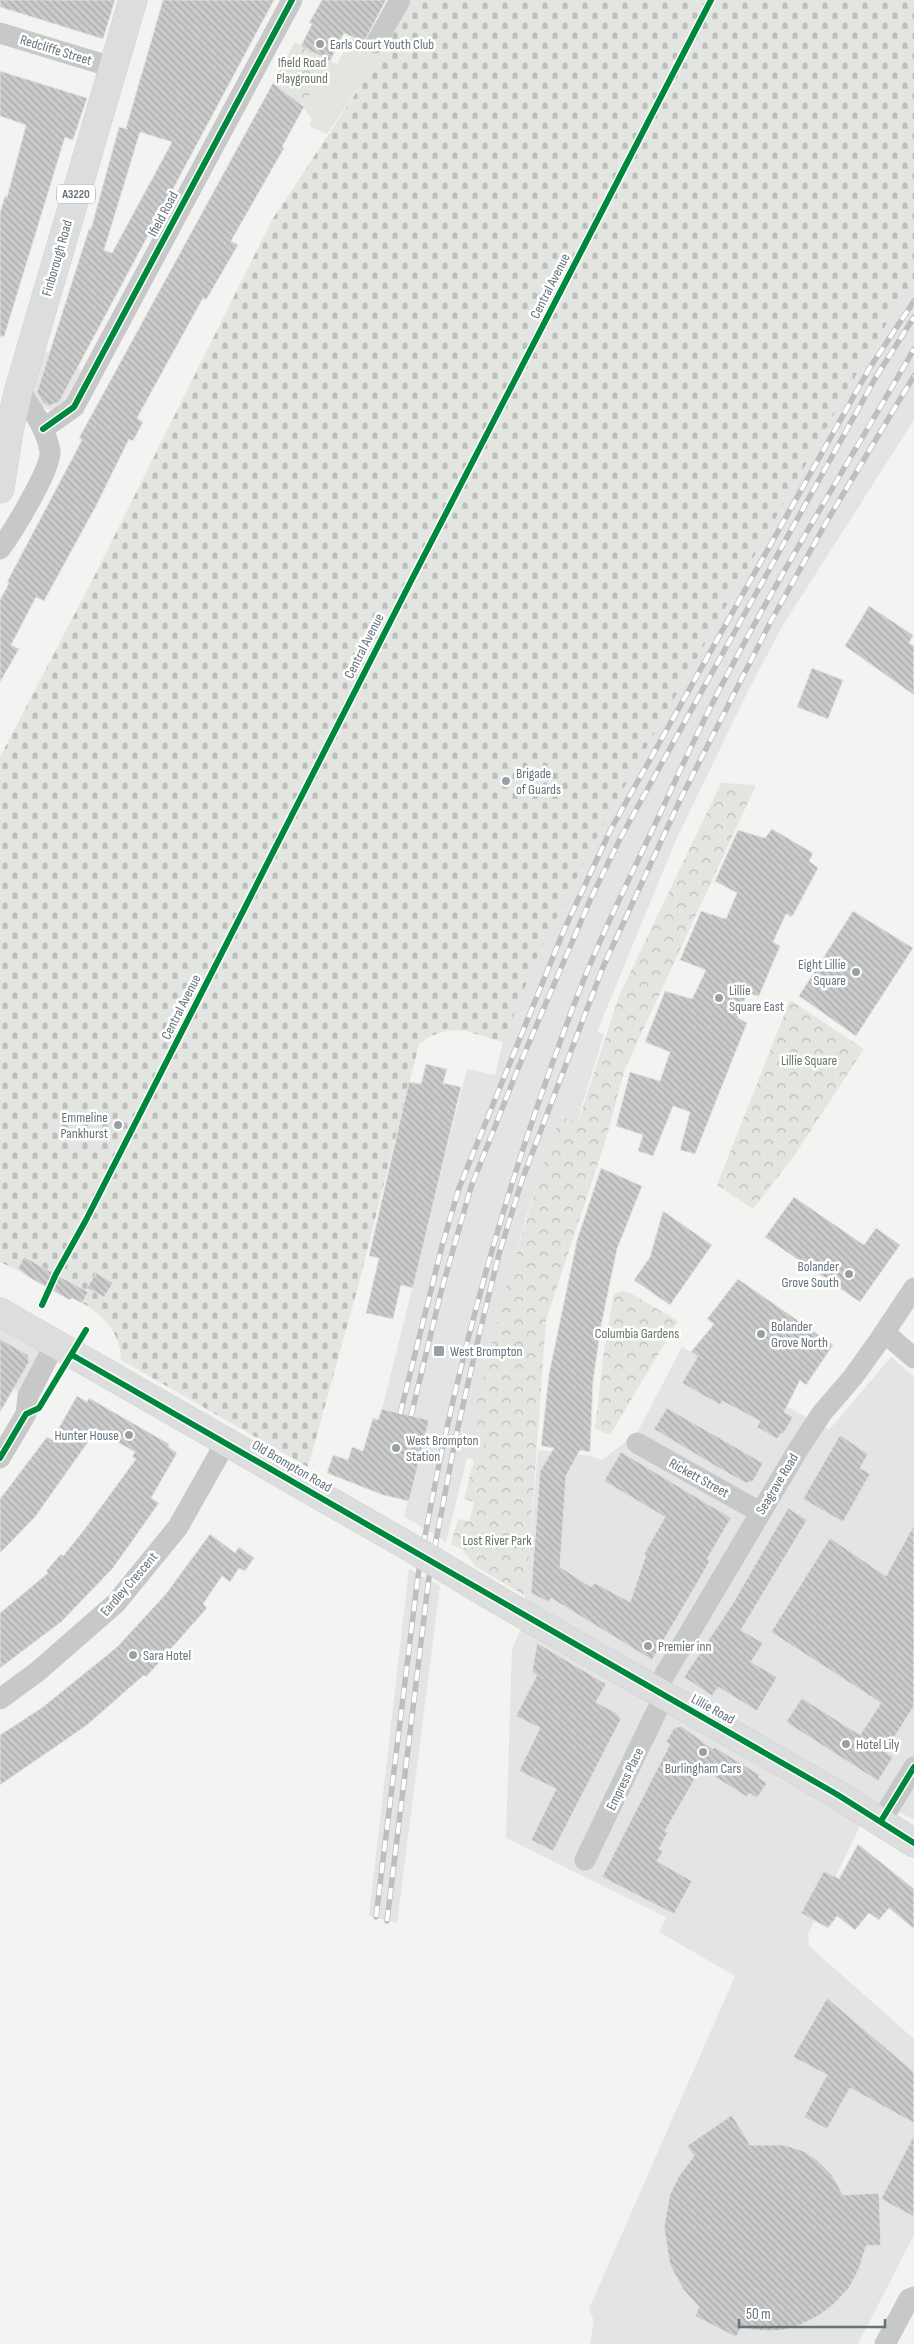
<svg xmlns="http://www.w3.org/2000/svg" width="914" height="2344" font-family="'Sofia Sans Condensed',sans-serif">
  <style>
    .built { fill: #e3e4e3 }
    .green { fill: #e2e5e0 }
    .cemetery { fill: url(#cemetery-stones) }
    .park { fill: url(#park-crowns) }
    .building { fill: url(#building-back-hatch); stroke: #e2e2e1; fill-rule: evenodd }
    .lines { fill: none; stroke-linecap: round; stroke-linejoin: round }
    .primary-casing { stroke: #d0d0d0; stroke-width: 29 }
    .trunk-casing { stroke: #d0d1d1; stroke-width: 29 }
    .minor { stroke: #c7c8c8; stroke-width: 21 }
    .primary { stroke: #dcdddd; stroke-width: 28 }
    .trunk { stroke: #dcdddd; stroke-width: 28 }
    .rail-casing { stroke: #bdbebf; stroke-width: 5.5 }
    .rail { stroke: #fff; stroke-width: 4; stroke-dasharray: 11; stroke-linecap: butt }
    .primary-bridge-casing { stroke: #d0d0d0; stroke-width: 29; stroke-linecap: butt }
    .primary-bridge { stroke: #dcdddd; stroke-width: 28 }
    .cycleway-casing { stroke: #fff; stroke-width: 9 }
    .cycleway { stroke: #00873e; stroke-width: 6 }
    .poi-dot { fill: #97a0a6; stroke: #fff; stroke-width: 2 }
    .labels { text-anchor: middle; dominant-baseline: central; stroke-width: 5; stroke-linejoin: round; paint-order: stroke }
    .shield { fill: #fff; stroke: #949da4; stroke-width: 1 }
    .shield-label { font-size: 12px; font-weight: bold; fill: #66737d }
    .poi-label { font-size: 14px; fill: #66737d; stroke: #fff; text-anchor: start }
    .street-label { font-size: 14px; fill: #66737d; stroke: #fff }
    .park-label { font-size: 14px; fill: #687664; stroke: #fff }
  </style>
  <defs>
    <pattern id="cemetery-stones" width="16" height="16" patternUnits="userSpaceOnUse" patternTransform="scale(1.25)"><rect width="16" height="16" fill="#e2e5e0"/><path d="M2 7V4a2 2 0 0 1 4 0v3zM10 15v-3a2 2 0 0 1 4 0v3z" fill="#bbbebb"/></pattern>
    <pattern id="park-crowns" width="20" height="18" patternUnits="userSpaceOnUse" patternTransform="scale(1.25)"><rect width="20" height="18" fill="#e2e5e0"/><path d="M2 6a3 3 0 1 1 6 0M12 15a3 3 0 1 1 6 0" fill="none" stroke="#bbbebb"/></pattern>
    <pattern id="building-back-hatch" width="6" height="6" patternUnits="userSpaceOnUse" patternTransform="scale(1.25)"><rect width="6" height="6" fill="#cacbca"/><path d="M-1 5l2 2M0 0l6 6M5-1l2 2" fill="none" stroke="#a8a9a9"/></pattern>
  </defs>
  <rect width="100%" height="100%" fill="#f3f3f1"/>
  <path class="built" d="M914 280V420L783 625 749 689 675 842 597 1032 604 1034 577 1122 560 1117 525 1220 494 1335 472 1429 486 1434 481 1461 467 1458 446 1542 404 1516 429 1420 382 1409 467 1069 495 1075 503 1042 538 955 603 825 869 352Z
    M44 350 81 370 62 406 49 410 40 406 33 391Z
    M0 1328 45 1354 23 1395 0 1381Z
    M682 1347 829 1430 891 1357 914 1377V1819L875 1802 650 1676 525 1602 538 1450 590 1456 602 1460 637 1433Z
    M409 1569 440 1586 397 1923 369 1916Z
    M523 1625 783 1781 862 1822 808 1934 809 1946 914 2039V2235L858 2344H590L594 2321 589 2309 735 1976 659 1932 666 1917 506 1838 512 1649Z"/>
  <path class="green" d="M352 37 366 42 382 54 327 134 309 126 312 119 302 106 332 62 337 64Z"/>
  <path class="cemetery" d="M412 0H914V280L869 352 603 825 538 955 503 1042C469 1033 451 1020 419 1044L359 1283 308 1467 121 1360C121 1329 97 1310 72 1297L70 1300 32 1279V1277L0 1262V757L97 571 272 220 383 52Z"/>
  <path class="park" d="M295 42 332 62 302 106 273 83Z
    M721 783 756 785 625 1069 605 1142 546 1320 526 1596 475 1566 462 1549 451 1544 458 1519 470 1521 474 1502 464 1499 474 1459 481 1461 486 1434 471 1429C495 1323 524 1219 560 1117L578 1122 619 996Z
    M790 1000 864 1049 794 1156 753 1209 717 1185Z
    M621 1291 630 1293 678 1321 610 1435 595 1429 603 1358 614 1294Z"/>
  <path class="building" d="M0 0H115L103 39 0 7Z
    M163 0H274L59 402 49 406 43 403 37 392 89 229H91L119 127 128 129 126 128ZM140 132 172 142 112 253 104 250Z
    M322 0H386L364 42 344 33 330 61 301 46 312 24 309 23Z
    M0 71 87 98 73 140 65 137 4 337 0 336V213L5 196 7 197 26 125 0 116Z
    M273 83 304 107 282 147 284 148 231 241 238 245 206 300 203 298 137 418 143 422 133 441 129 439 96 506 44 601 36 597 11 645 19 649 0 682V600L9 583 7 582 82 440 79 438Z
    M869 606 913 635 909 643 914 646V695L845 646Z
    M812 668 843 680 828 719 797 707Z
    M772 829 813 853 809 861 818 868 792 917 786 914 773 942 780 946 759 996 747 993 738 1018 747 1023 695 1154 680 1150 690 1112 673 1106 653 1156 638 1151 643 1135 616 1126 630 1072 660 1081 670 1052 645 1042 665 991 692 999 706 970 680 960 701 911 726 919 737 893 715 881 738 830 765 838Z
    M853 911 913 948 856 1036 799 996Z
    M426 1064 447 1069 443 1083 461 1087 413 1288 401 1285 393 1319 366 1313 379 1258 369 1256 409 1082 421 1084Z
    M601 1168 642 1186 617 1249 601 1326 593 1381 590 1452 580 1450 566 1476 560 1567 591 1587 595 1583 630 1602 646 1555 644 1554 665 1517 604 1481 621 1452 731 1518 707 1559 710 1561 652 1660 551 1598 548 1602 531 1593 540 1471 554 1448 541 1446 549 1374 577 1240Z
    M794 1197 864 1245 876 1228 900 1245 860 1302 765 1237Z
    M663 1211 712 1245 670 1305 634 1280 650 1257Z
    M24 1257 88 1292 82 1303 72 1298 70 1300 32 1279 18 1269Z
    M96 1273 113 1283 104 1297 87 1288Z
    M738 1279 833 1345 806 1385 800 1380 784 1412 793 1417 783 1434 781 1433 777 1439 757 1427 760 1421 722 1401 720 1405 682 1383 698 1356 691 1352 714 1324 707 1319Z
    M0 1339 28 1355 29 1362 0 1412Z
    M77 1396 87 1402 89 1398 169 1444 168 1447 177 1453 151 1498 159 1503 113 1568 61 1622 0 1668V1613L48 1573 46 1571 61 1554 63 1556 84 1530 136 1459 132 1457 135 1452 100 1432 97 1437 93 1435 35 1517 0 1553V1499L47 1437 52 1440Z
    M667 1408 763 1463 753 1481 746 1483 717 1467 654 1429Z
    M382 1409 429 1420 409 1501 383 1495 327 1473 333 1455 348 1460 352 1447 363 1451 373 1418 378 1420Z
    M840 1435 868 1454 860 1468 870 1474 843 1522 803 1499Z
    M788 1508 807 1520 741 1630 763 1643 751 1662 777 1677 757 1711 718 1687 712 1696 684 1677 733 1603Z
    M914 1525V1706L885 1752 893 1757 878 1781 786 1722 802 1698 860 1735 881 1703 771 1632 830 1538 886 1576Z
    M210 1534 235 1553 239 1547 254 1558 245 1571 239 1568 230 1582 222 1576 203 1604 207 1608 146 1677 144 1675 87 1725 0 1785V1735L43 1707 117 1647 165 1595Z
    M537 1643 606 1684 596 1702 616 1713 621 1719 553 1851 531 1840 556 1789 519 1771 540 1728 516 1716 537 1675 532 1672Z
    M681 1726 713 1749 714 1747 760 1775 758 1777 767 1783 757 1798 749 1793 747 1797 701 1768 665 1831 668 1832 659 1849 663 1851 657 1861 692 1881 674 1914 602 1877 670 1744 666 1742 674 1728Z
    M858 1844 914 1889V1929L889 1908 879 1920 869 1913 855 1930 837 1916 828 1928 801 1913 824 1871 839 1879Z
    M827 1998 914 2072V2123L850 2088 827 2129 804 2117 827 2075 793 2057Z
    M732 2115 750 2145H784L803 2151 817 2160 832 2175 843 2195 879 2193 881 2245 866 2246 859 2269 849 2288 833 2305 818 2316 800 2325 783 2330 767 2331 741 2328 736 2337 695 2316 699 2307 683 2289 670 2265 664 2227 670 2194 679 2176 694 2156 687 2146Z
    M914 2135V2217L881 2199Z"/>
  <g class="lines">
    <g class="primary-casing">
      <path id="primary" d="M0 1312 413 1549
        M498 1600 838 1795 914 1843"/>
    </g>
    <g class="trunk-casing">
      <path id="trunk" d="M0 489 9 431 19 389 133 0"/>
    </g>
    <path class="minor" d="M0 33 112 67
      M376 43 400 0
      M43 429 74 407 292 0
      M0 549C12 533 52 468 50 451 46 428 31 408 19 389
      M885 1333 914 1358
      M637 1443 760 1512
      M0 1458 26 1414 28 1396 55 1344
      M655 1691 799 1448 822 1413 853 1377 876 1345 914 1288
      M0 1699 37 1672 116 1603 178 1527 226 1442
      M881 1821 914 1767
      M585 1860 664 1696
      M885 2344 909 2299 914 2297"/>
    <use href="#primary" class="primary"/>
    <use href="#trunk" class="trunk"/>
    <g class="rail-casing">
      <path id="rail" d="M400 1414 442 1246 459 1188 564 930 611 829 869 369 914 301
        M411 1416 441 1292 471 1187 519 1066 591 898 622 835 876 377 914 317
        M376 1917 418 1576C451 1380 504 1188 575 1002 596 946 623 892 649 837 669 795 688 752 709 710 771 587 845 469 914 349
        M387 1921 429 1577 456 1436 480 1331 499 1254 522 1180 603 967 681 798 771 621 827 521 914 376"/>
    </g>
    <use href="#rail" class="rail"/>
    <g class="primary-bridge-casing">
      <path id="primary-bridge" d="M413 1549 498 1600"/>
    </g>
    <use href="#primary-bridge" class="primary-bridge"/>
    <g class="cycleway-casing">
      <path id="cycleway" d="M43 429 74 407 292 0
        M42 1305 56 1274 86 1220 410 583 711 0
        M72 1355 838 1795 914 1843
        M0 1458 26 1414 39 1408 86 1330
        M881 1821 914 1767"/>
    </g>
    <use href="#cycleway" class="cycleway"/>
  </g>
  <g class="poi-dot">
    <circle cx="320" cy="44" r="5"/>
    <circle cx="506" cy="781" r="5"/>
    <circle cx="856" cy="972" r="5"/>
    <circle cx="719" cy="998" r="5"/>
    <circle cx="118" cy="1125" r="5"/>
    <circle cx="849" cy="1274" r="5"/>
    <circle cx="761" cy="1334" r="5"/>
    <rect x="433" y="1345" width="12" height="12" rx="2.5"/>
    <circle cx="129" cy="1435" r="5"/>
    <circle cx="396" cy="1448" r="5"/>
    <circle cx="648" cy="1646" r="5"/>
    <circle cx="133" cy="1655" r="5"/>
    <circle cx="846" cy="1744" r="5"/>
    <circle cx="703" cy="1752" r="5"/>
  </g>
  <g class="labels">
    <rect class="shield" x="57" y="184.5" width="38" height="19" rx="4"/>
    <g class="shield-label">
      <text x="76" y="194">A3220</text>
    </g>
    <g class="poi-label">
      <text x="330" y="44">Earls Court Youth Club</text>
      <text x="516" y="773">Brigade<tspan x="516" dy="16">of Guards</tspan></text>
      <text x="846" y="964" text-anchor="end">Eight Lillie<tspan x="846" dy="16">Square</tspan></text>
      <text x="729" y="990">Lillie<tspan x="729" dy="16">Square East</tspan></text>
      <text x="108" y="1117" text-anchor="end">Emmeline<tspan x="108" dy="16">Pankhurst</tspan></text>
      <text x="839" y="1266" text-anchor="end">Bolander<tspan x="839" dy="16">Grove South</tspan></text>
      <text x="771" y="1326">Bolander<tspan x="771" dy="16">Grove North</tspan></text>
      <text x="450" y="1351">West Brompton</text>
      <text x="119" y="1435" text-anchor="end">Hunter House</text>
      <text x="406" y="1440">West Brompton<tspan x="406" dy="16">Station</tspan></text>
      <text x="658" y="1646">Premier inn</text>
      <text x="143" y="1655">Sara Hotel</text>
      <text x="856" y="1744">Hotel Lily</text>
      <text x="703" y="1768" text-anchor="middle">Burlingham Cars</text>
    </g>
    <g class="street-label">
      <text transform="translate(56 50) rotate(17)">Redcliffe Street</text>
      <text transform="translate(163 214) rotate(-62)">Ifield Road</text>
      <text transform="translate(57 258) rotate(-74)">Finborough Road</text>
      <text transform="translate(550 286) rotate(-63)">Central Avenue</text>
      <text transform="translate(364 646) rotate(-63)">Central Avenue</text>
      <text transform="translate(181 1007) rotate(-63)">Central Avenue</text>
      <text transform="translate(292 1466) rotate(30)">Old Brompton Road</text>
      <text transform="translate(699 1478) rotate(29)">Rickett Street</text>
      <text transform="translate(777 1484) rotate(-59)">Seagrave Road</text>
      <text transform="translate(129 1584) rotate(-49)">Eardley Crescent</text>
      <text transform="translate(713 1709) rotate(29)">Lillie Road</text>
      <text transform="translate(625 1779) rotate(-64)">Empress Place</text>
    </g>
    <g class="park-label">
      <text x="302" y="62">Ifield Road<tspan x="302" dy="16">Playground</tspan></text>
      <text x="809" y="1060">Lillie Square</text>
      <text x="637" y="1333">Columbia Gardens</text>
      <text x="497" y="1540">Lost River Park</text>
    </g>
  </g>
  <path d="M739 2319v8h146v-8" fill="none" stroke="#66737d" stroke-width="2.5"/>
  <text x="746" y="2319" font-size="15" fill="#66737d" stroke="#ffffff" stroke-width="4" paint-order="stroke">50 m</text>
</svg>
